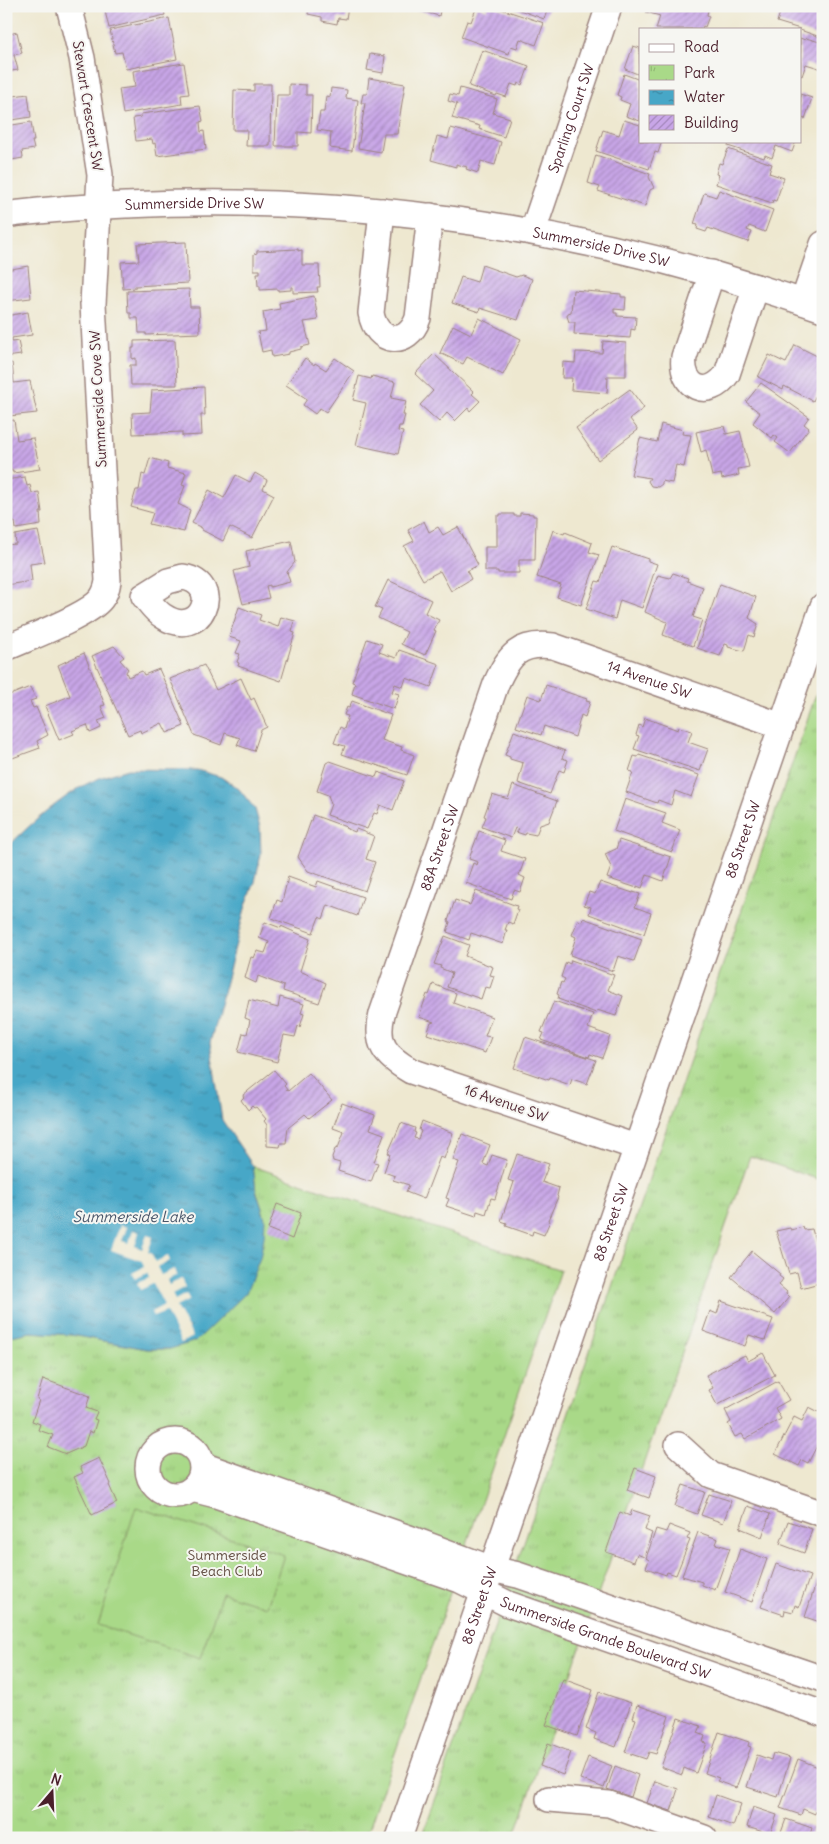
<svg xmlns="http://www.w3.org/2000/svg" width="829" height="1844" font-family="Delius,sans-serif">
  <style>
    .park { fill: url(#park-tufts); stroke: #7a7c5a }
    .pitch { fill: #a9d988; stroke: #7a7c5a }
    .water { fill: url(#water-ripples); stroke: #486379 }
    .pier { fill: #eee8d0 }
    .building { fill: url(#building-hatch) }
    .lines { fill: none; stroke-linecap: round; stroke-linejoin: round }
    .minor-casing { stroke: #9c847e; stroke-width: 28 }
    .minor { stroke: #fff; stroke-width: 25 }
    .labels { text-anchor: middle; dominant-baseline: central; stroke-width: 4; stroke-linejoin: round; paint-order: stroke }
    .street-label { font-size: 14px; fill: #4a1f2b; stroke: #f6f6f2 }
    .park-label { font-size: 14px; fill: #624e42; stroke: #f6f6f2 }
    .water-label { font-size: 15px; font-style: italic; fill: #495569; stroke: #f6f6f2 }
  </style>
  <defs>
    <pattern id="park-tufts" width="24" height="20" patternUnits="userSpaceOnUse" patternTransform="scale(1.25)"><rect width="24" height="20" fill="#a9d988"/><path d="M3 7l-1-3M5 7V3M7 7l1-3M15 17l-1-3M17 17v-4M19 17l1-3" fill="none" stroke="#93ba76"/></pattern>
    <pattern id="water-ripples" width="26" height="14" patternUnits="userSpaceOnUse" patternTransform="scale(1.25)"><rect width="26" height="14" fill="#47a7c7"/><path d="M2 4q2-2 4 0t4 0M15 11q2-2 4 0t4 0" fill="none" stroke="#3d87a2"/></pattern>
    <pattern id="building-hatch" width="6" height="6" patternUnits="userSpaceOnUse" patternTransform="scale(1.25)"><rect width="6" height="6" fill="#c8a6e7"/><path d="M-1 1l2-2M0 6l6-6M5 7l2-2" fill="none" stroke="#a487bb"/></pattern>
  </defs>
  <rect width="100%" height="100%" fill="#f6f6f2"/>
  <filter id="ink" filterUnits="userSpaceOnUse"><feTurbulence type="fractalNoise" baseFrequency=".02" numOctaves="2"/><feDisplacementMap in="SourceGraphic" scale="10" xChannelSelector="R" yChannelSelector="G"/><feConvolveMatrix kernelMatrix="1 2 1 2 8 2 1 2 1" color-interpolation-filters="sRGB"/></filter>
  <filter id="wash" filterUnits="userSpaceOnUse"><feTurbulence type="fractalNoise" baseFrequency=".0096" numOctaves="4" result="noise"/><feDisplacementMap in="SourceGraphic" scale="20" xChannelSelector="R" yChannelSelector="G"/><feGaussianBlur stdDeviation="1.12" result="paint"/><feColorMatrix in="noise" values="0 0 0 0 0 0 0 0 0 0 0 0 0 0 0 0 0 1.4 0 .05"/><feComposite in="paint" operator="in"/></filter>
  <g filter="url(#wash)">
    <rect width="100%" height="100%" fill="#eee8d0"/>
    <path class="park" d="M823 674V1181L750 1156 514 1838H422Z
      M253 1166 318 1189 561 1270 366 1838H6V1337L31 1332 71 1335 147 1349H170L265 1218 256 1190Z"/>
    <path class="pitch" d="M136 1507 284 1555 267 1607 222 1593 200 1658 98 1625Z"/>
    <path class="water" d="M128 769 197 770 221 777 239 789 255 809 260 827 261 854 255 882 246 905 210 1043 222 1120 253 1166 256 1190 265 1218 264 1237 260 1258 246 1293 196 1341 170 1349H147L71 1335 31 1332 6 1337V849C25 828 69 790 95 780 105 775 117 773 128 769Z"/>
    <path class="pier" d="M120 1225 127 1227 122 1241 129 1243 133 1230 139 1232 135 1246 142 1249 147 1235 153 1237 148 1252 151 1253 155 1262 168 1256 170 1261 157 1267 161 1275 174 1269 177 1275 167 1280 169 1285 181 1279 185 1287 172 1294 175 1300 186 1294 189 1300 176 1307 193 1337 181 1343 166 1312 153 1317 151 1312 164 1305 153 1284 140 1290 137 1283 149 1278 147 1273 135 1279 132 1273 144 1267 142 1261 111 1250Z"/>
    <g id="blocks">
      <path class="building" d="M163 6 165 15 109 28 104 7Z
        M309 6H348L346 19 338 18 337 24 322 21V17L308 14Z
        M403 6H441L439 16Z
        M477 6 487 10 488 6H492L544 23 536 45 520 39 517 48 511 46 509 54 461 37 467 21 471 22Z
        M509 6H549L544 19Z
        M648 6H697L708 10 707 15 709 16 705 27 703 26 702 29H656L660 16 646 12Z
        M782 6H823V38L800 30V29L777 22Z
        M169 18 177 59 126 69 122 52 115 53 110 30Z
        M17 32 22 53 14 55 18 70 6 72V35Z
        M800 38 805 40 806 38 823 43 822 69 806 64 802 76 800 75Z
        M633 46 640 48V75L625 69Z
        M482 50 529 66 522 85 518 83 517 86 511 84 506 97 497 94 496 96 469 86Z
        M370 54 385 56 383 73 367 70Z
        M184 63 189 94 181 95 182 104 123 114 119 89 135 87 133 71Z
        M624 74 640 80V121L626 116 630 104 620 100 621 97 617 95Z
        M369 78 405 84 397 134H384L381 152 358 148 365 103H361L363 94H367Z
        M254 84H271L270 146H246L247 130H233L234 90 254 91Z
        M289 84 306 85V95H312L311 133 298 132V146H275L277 95H289Z
        M331 88 347 90 346 98 358 100 352 151 330 148 331 132 317 130 320 112H324L326 96 330 97Z
        M460 88 497 99 493 113 510 118 504 137 479 129 480 126 452 118 457 104 448 101 450 94 458 96Z
        M28 94 31 117 6 121V97Z
        M800 94 812 98 805 119 802 118 801 122Z
        M200 106 203 121 200 122 201 132 204 131 206 149 157 156 155 143 153 144 152 139 136 141 133 118 141 117V114Z
        M624 120 640 125V141H662L658 153 655 152 649 169 596 151 603 130 619 135Z
        M31 122 34 141H32L34 149 22 151 23 158 6 161V126Z
        M451 128 501 142 495 165 481 161 478 173 466 169 467 167 456 164V167L431 160 437 136 448 139Z
        M730 141H796L792 152 776 146 772 158 765 155 764 158 728 146Z
        M728 149 772 164 769 173 784 178 776 201 773 200 772 203 716 184 719 175 716 174 719 163 722 164Z
        M596 155 650 174 649 177 654 188 650 190 645 206 598 191 600 187 588 183Z
        M719 190 773 210 765 232 749 226 747 230 752 232 748 242 708 228 706 232 697 229 698 225 694 224 704 193 716 197Z
        M186 242 188 283 135 286V288L123 289 121 262 139 261 137 244Z
        M298 249V251L302 250V265H319L320 287H317L318 292 293 293V287H291V290L278 291V289L260 290V286H258L257 273H260V270H254V254L257 253V251Z
        M482 265 516 277 522 275 532 279 518 320 480 308 479 312 452 303 461 277 477 282Z
        M28 266 31 298 6 301V270Z
        M189 289 190 307H199L200 333 146 335V333H139L138 318H131V313H128L127 291Z
        M573 290 621 294V297H626L625 310 614 309V313H617V316L636 317 635 330 631 329 630 338 574 334 575 322H569L567 316 568 313 571 312Z
        M314 296 318 320 304 322 310 345 301 347V349L289 352V354L272 357 271 350 262 352 258 332 266 331 263 312 280 309 279 303Z
        M28 312 32 335 12 338V342L18 341 21 355 6 357V316Z
        M479 318 521 339 503 375 467 357 463 364 440 353 453 325 471 334Z
        M175 340 177 385H131L130 365H136V358L132 359V348H134V341Z
        M603 341 626 343V376H607L606 378H608L607 393 571 390 572 378H562L563 362 575 363 576 352 602 353Z
        M795 345 823 359V388L820 387 813 401 784 386 783 390 758 377 769 355 786 363Z
        M434 354 474 392 472 394 480 401 470 411 468 408 455 421 447 413 439 422 420 405 433 391 415 374Z
        M305 358 314 365 315 363 326 370 335 358 354 371 326 412 320 408 315 414 303 405 307 399 286 385Z
        M12 363 14 383 30 381 37 413 9 416 8 408H6V364Z
        M359 376 371 379 372 376 395 382 391 398 406 401 403 415H405L402 426H399L398 431 403 432 398 454 356 445 366 403 353 400Z
        M761 383 809 417 804 424 809 428 790 453 775 442 778 438 774 435 772 438 753 423 760 413 746 402Z
        M204 387 205 415H201L202 435 182 436V432L133 434 132 413 150 412 152 390Z
        M630 389 644 408 630 419 638 430 598 460 576 428Z
        M14 420 17 440 33 438 40 469 13 473V471H11L10 464 6 465V421Z
        M661 424 683 430 682 434 691 435 684 467 676 465 672 483 662 481V484L658 487 651 486 648 481 650 478 631 475 640 438 657 442Z
        M724 426 726 434 740 431 749 467 738 469 739 475 722 479 721 474 712 476 706 450 701 452 696 432Z
        M150 458 168 463 167 468 186 473 182 485 185 486 178 504 190 510 184 532 149 524 153 513 131 507 136 490H139L142 474 145 475Z
        M255 473 267 480 263 489 274 495 252 538 230 527 223 541 202 530V528L192 523 209 490 224 498 236 475 250 482Z
        M25 477 27 486 30 485 32 493 39 492 42 512H40L41 525 16 529 15 522 6 524V480Z
        M520 513 533 514V516H536L535 560H519V573H498V571H485V547H497V516H500V514H514V516H520Z
        M424 521 429 532 438 527 443 535 458 527 478 565 467 571 471 579 451 591 440 571 423 580 404 546 414 541 408 530Z
        M553 530 564 534 565 532 592 543 589 552 599 555 581 605 557 597 561 585 537 577Z
        M38 531 45 562 30 564 32 581 6 585V545L16 544 15 535Z
        M291 541 295 562 287 572 290 582 270 587V585L266 586 269 598 243 604 234 571 249 567 246 551Z
        M612 547 648 559V561L657 564 642 608 620 600 615 619 586 609 596 581 600 582Z
        M673 573 688 578 687 581 703 587 693 617 702 620 693 646 663 635 667 622 645 612 658 575 670 578Z
        M388 580 431 600 425 613 439 620 434 630 436 631 425 655 401 644 407 632 378 618 382 610 375 607Z
        M720 584 756 597 749 618 758 624 754 637 749 635 744 651 728 647V645L725 644 720 656 697 648Z
        M239 607 261 615 259 620 278 627 281 617 295 621 292 632 295 633 281 681 238 666 239 663 237 662 240 654 236 653 241 641 229 637Z
        M367 639 382 644 379 652 396 658 399 650 439 664 431 687 406 678 403 687 395 684 392 692 399 694 394 709 352 694 355 683 352 682Z
        M114 646 124 657 120 660 128 669 126 672 128 677 142 671 144 675 159 669 184 726 167 733 162 723 141 733 140 730 128 735 92 656Z
        M84 653 105 705 101 706 106 718 98 721 101 728 90 733 87 725 72 731 74 734 59 740 45 706 70 696 58 665Z
        M204 665 216 690 241 678 251 700 254 698 267 727 261 730 254 751 237 745 240 738 225 733 221 745 194 735 170 679Z
        M546 685 587 699 586 701 590 702 585 717 581 715 575 737 544 726 541 735 516 727 527 695 541 700Z
        M30 687 36 699 30 701 33 708 36 707 48 735 37 741 40 748 7 760 6 692 8 691 10 695Z
        M352 701 391 715 382 740 402 747 401 750 414 755 407 775 342 754 345 746 334 743 340 727 344 729 348 716 344 715 347 707 349 708Z
        M645 718 678 730 679 727 692 731 688 742 708 749 700 771 634 749 639 736 636 735 639 725 642 727Z
        M514 731 565 751 562 758 568 760 564 772 559 770 550 794 518 783 523 763 510 759V757L505 755Z
        M639 755 699 775 691 797 675 791 671 805 658 800 657 803 626 792 633 772 629 771 634 756 638 757Z
        M330 761 376 777 378 772 404 781 393 810 380 805 377 814 374 813 367 829 327 815 331 804 328 795 317 791 326 763Z
        M513 785 557 801 549 822 540 825 536 835 526 833 525 835 516 832 518 829 515 828 511 838 482 827 486 817 484 816 492 794 508 799Z
        M625 799 666 813 662 823 680 830 672 852 614 831Z
        M313 815 346 827 345 828 355 832 356 829 374 836 366 859 375 862 365 891 308 871 298 857Z
        M479 831 505 840 501 851 525 859 519 875 525 878 520 892 514 890 511 899 466 883 473 863 477 865 478 862 469 859Z
        M619 840 671 857 663 881 647 875 642 888 637 886V888L607 878 611 867 605 854 616 849Z
        M288 877 316 887 318 881 363 897 357 916 328 905 323 919 319 917 313 933 271 918 277 900 282 902Z
        M600 882 633 893V892L640 894 635 907 651 913 644 934 589 914 591 907 584 905 589 892 595 894Z
        M476 891 517 906 516 909 518 910 513 924 508 922 505 930H507L503 944 471 933 469 940 447 932 450 922 448 921 455 900 470 905Z
        M583 918 642 939 634 961 618 956 613 971 570 955 576 937 572 935 578 920 582 921Z
        M265 922 281 928V926L310 939 300 971 326 983 319 1003 283 991 284 986 258 976 256 983 245 978 251 957 254 958 257 951 265 953 269 942 259 938Z
        M445 936 469 945 465 956 493 967 490 975 494 976 490 988 485 987 481 999 447 987 452 973 440 968 441 966 434 964Z
        M571 960 614 975 608 990 623 996 616 1016 597 1010 596 1013 558 999 559 995 557 994 561 982 563 983 565 979 561 977 566 962 570 964Z
        M433 984 456 993 453 1003 492 1017 485 1036 491 1037 485 1053 427 1034 431 1023 434 1022 419 1017 427 994 429 995Z
        M280 997 304 1004 301 1013 304 1014 300 1027 298 1026 295 1037 284 1035 277 1062 238 1052 243 1033 247 1034 250 1020 245 1018 249 1000 278 1008Z
        M554 1001 593 1014 588 1028 610 1036 602 1058 590 1054 589 1057 541 1040 544 1033 541 1032Z
        M525 1037 596 1060 587 1084 572 1079 570 1085 550 1078 549 1080 514 1068Z
        M274 1070 286 1084 284 1086 288 1091 309 1073 332 1100 309 1118 305 1114 288 1128 286 1143H281L280 1147 267 1146V1125L264 1121 266 1119 256 1107 254 1108 252 1106 248 1110 241 1100 244 1097 243 1095Z
        M342 1103 375 1115 370 1129 384 1134 374 1162 378 1163 371 1182 338 1171 340 1163 333 1161 332 1157 335 1149 338 1148 344 1132 333 1128Z
        M422 1121 453 1133 444 1159 440 1157 424 1199 406 1192 409 1185 393 1180 395 1176 384 1172 390 1154 388 1153 401 1123 415 1128 414 1132 416 1133 414 1138 418 1139 421 1131 419 1130Z
        M462 1134 490 1145 483 1164 488 1166 492 1155 507 1160 495 1199 491 1198 486 1214 477 1211 476 1216 446 1206 449 1199 446 1198 459 1162 453 1160Z
        M517 1154 549 1164 542 1182 559 1188 557 1196 558 1197 548 1220 550 1221 544 1235 533 1231 532 1235 506 1226 507 1223 501 1221 514 1182 508 1180Z
        M277 1204 301 1213 292 1239 268 1229Z
        M803 1227 804 1230 812 1229 821 1263 823 1282 801 1288 797 1272 789 1274 776 1231 790 1228 791 1230Z
        M752 1251 780 1274 779 1276 783 1279 779 1285 787 1292 786 1294 789 1297 775 1314 731 1277Z
        M721 1301 773 1319 765 1340 749 1335 745 1346 703 1331 710 1311 717 1314Z
        M763 1353 775 1375 717 1405 709 1390 713 1388 706 1375 745 1355 748 1361Z
        M43 1379 90 1396 86 1408 97 1412 94 1419 97 1420 93 1433 89 1431 84 1446 66 1454 48 1447 53 1435 38 1430 40 1424 32 1421 39 1400 37 1399Z
        M778 1381 789 1400 775 1408 781 1419 745 1439 742 1434 735 1437 728 1424 731 1422 725 1410Z
        M809 1407 823 1414V1434L808 1463 802 1460 799 1466 775 1454 794 1417 802 1421Z
        M99 1458 111 1484 109 1485 117 1503 92 1515 74 1477 83 1473 80 1467Z
        M635 1468 656 1476 649 1498 627 1490Z
        M683 1485 705 1492 697 1514 675 1506Z
        M709 1494 731 1501 723 1523 701 1515Z
        M748 1506 770 1514 762 1537 740 1528Z
        M632 1510 650 1516 645 1530 652 1533 644 1557 637 1554 634 1562 606 1552 620 1512 630 1516Z
        M788 1521 812 1529 804 1553 780 1544Z
        M669 1525 690 1533 687 1539 690 1540 676 1575 667 1572 666 1575 646 1568 649 1560 646 1558 656 1529 666 1532Z
        M698 1532 718 1539 716 1544 730 1548 715 1590 702 1585V1582L682 1576Z
        M740 1549 767 1559 752 1602 725 1592Z
        M776 1564 810 1576 799 1607 795 1605 793 1612 785 1610 784 1615 761 1607Z
        M818 1577 823 1578V1623L805 1617Z
        M563 1679 593 1690 577 1736 546 1725Z
        M599 1692 631 1703 616 1747 594 1739 596 1733 586 1729Z
        M637 1705 669 1716 656 1754 649 1752 646 1759 625 1752 636 1719 633 1718Z
        M678 1718 701 1726 698 1733 705 1736 703 1742 707 1743 696 1773 684 1768 682 1775 661 1767Z
        M719 1732 749 1742 748 1746 751 1747 736 1788 717 1781 719 1778 705 1773Z
        M548 1743 571 1752 563 1775 540 1766Z
        M773 1753 790 1758 778 1797 747 1787 757 1755 771 1760Z
        M588 1757 612 1766 604 1788 580 1779Z
        M798 1759 823 1769V1793L815 1814 803 1809 801 1815 780 1808Z
        M615 1766 638 1775 631 1797 607 1789Z
        M655 1781 678 1789 671 1811 647 1803Z
        M716 1795 741 1804 733 1826 709 1817Z
        M753 1807 777 1815 770 1834 747 1827Z
        M786 1819 812 1828 809 1838H779Z"/>
    </g>
  </g>
  <g filter="url(#ink)">
    <use href="#blocks" fill-opacity="0" stroke="#9c847e" stroke-width="1"/>
    <g class="lines">
      <g class="minor-casing">
        <g id="minor">
          <path d="M382 211 371 313C376 344 408 348 418 318L430 216"/>
          <path id="s1" d="M6 215C46 209 87 207 127 205 363 193 600 231 823 309"/>
          <path id="s2" d="M533 231 609 6"/>
          <path d="M712 273 684 357C680 387 708 401 727 374L756 287"/>
          <path d="M803 302 823 244"/>
          <path d="M183 577C225 584 201 642 163 616 155 611 150 603 144 596L168 581Z"/>
          <path d="M6 648C28 638 88 616 101 599 105 594 107 588 108 581L93 304 100 175 82 58 69 6"/>
          <path id="s3" d="M636 1147 411 1071C385 1056 375 1044 382 1014L496 684C509 655 519 642 553 646L782 726"/>
          <circle cx="175" cy="1468" r="27"/>
          <path d="M678 1445 711 1475 823 1514"/>
          <path d="M202 1465 409 1538 492 1569 518 1575 823 1679"/>
          <path id="s4" d="M192 1489 216 1495 460 1580 508 1604 823 1714"/>
          <path d="M549 1799 609 1804 704 1838"/>
          <path id="s5" d="M399 1838 823 606"/>
        </g>
      </g>
      <use href="#minor" class="minor"/>
    </g>
  </g>
  <g class="labels">
    <g class="street-label">
      <text transform="translate(88 106) rotate(81)">Stewart Crescent SW</text>
      <text stroke="none"><textPath href="#s2" startOffset="119">Sparling Court SW</textPath></text>
      <text stroke="none"><textPath href="#s1" startOffset="189">Summerside Drive SW</textPath></text>
      <text stroke="none"><textPath href="#s1" startOffset="599">Summerside Drive SW</textPath></text>
      <text transform="translate(98 399) rotate(-93)">Summerside Cove SW</text>
      <text stroke="none"><textPath href="#s3" startOffset="835">14 Avenue SW</textPath></text>
      <text stroke="none"><textPath href="#s5" startOffset="1056">88 Street SW</textPath></text>
      <text stroke="none"><textPath href="#s3" startOffset="484">88A Street SW</textPath></text>
      <text transform="translate(506 1103) rotate(19)">16 Avenue SW</text>
      <text stroke="none"><textPath href="#s5" startOffset="651">88 Street SW</textPath></text>
      <text stroke="none"><textPath href="#s5" startOffset="246">88 Street SW</textPath></text>
      <text stroke="none"><textPath href="#s4" startOffset="440">Summerside Grande Boulevard SW</textPath></text>
    </g>
    <g class="park-label">
      <text x="227" y="1555">Summerside<tspan x="227" dy="16">Beach Club</tspan></text>
    </g>
    <g class="water-label">
      <text x="133" y="1216">Summerside Lake</text>
    </g>
  </g>
  <rect width="829" height="1844" fill="none" stroke="#f6f6f2" stroke-width="25"/>
  <rect x="639" y="28" width="162" height="115" fill="#f6f6f2" stroke="#b1a0a2"/>
  <rect x="649" y="44" width="25" height="8" fill="#ffffff" stroke="#b1a0a2"/>
  <text x="684" y="52" font-size="15" fill="#4a1f2b">Road</text>
  <rect x="649" y="65" width="25" height="15" fill="url(#park-tufts)" stroke="#b1a0a2"/>
  <text x="684" y="78" font-size="15" fill="#4a1f2b">Park</text>
  <rect x="649" y="90" width="25" height="15" fill="url(#water-ripples)" stroke="#b1a0a2"/>
  <text x="684" y="102" font-size="15" fill="#4a1f2b">Water</text>
  <rect x="649" y="115" width="25" height="15" fill="url(#building-hatch)" stroke="#b1a0a2"/>
  <text x="684" y="128" font-size="15" fill="#4a1f2b">Building</text>
  <g transform="translate(52 1792) rotate(19)" stroke="#f6f6f2" stroke-width="4" paint-order="stroke">
  <path d="M0-4L9 19L0 12L-9 19Z" fill="#4a1f2b"/>
  <text y="-8" font-size="14" font-weight="bold" text-anchor="middle" fill="#4a1f2b">N</text>
  </g>
</svg>
